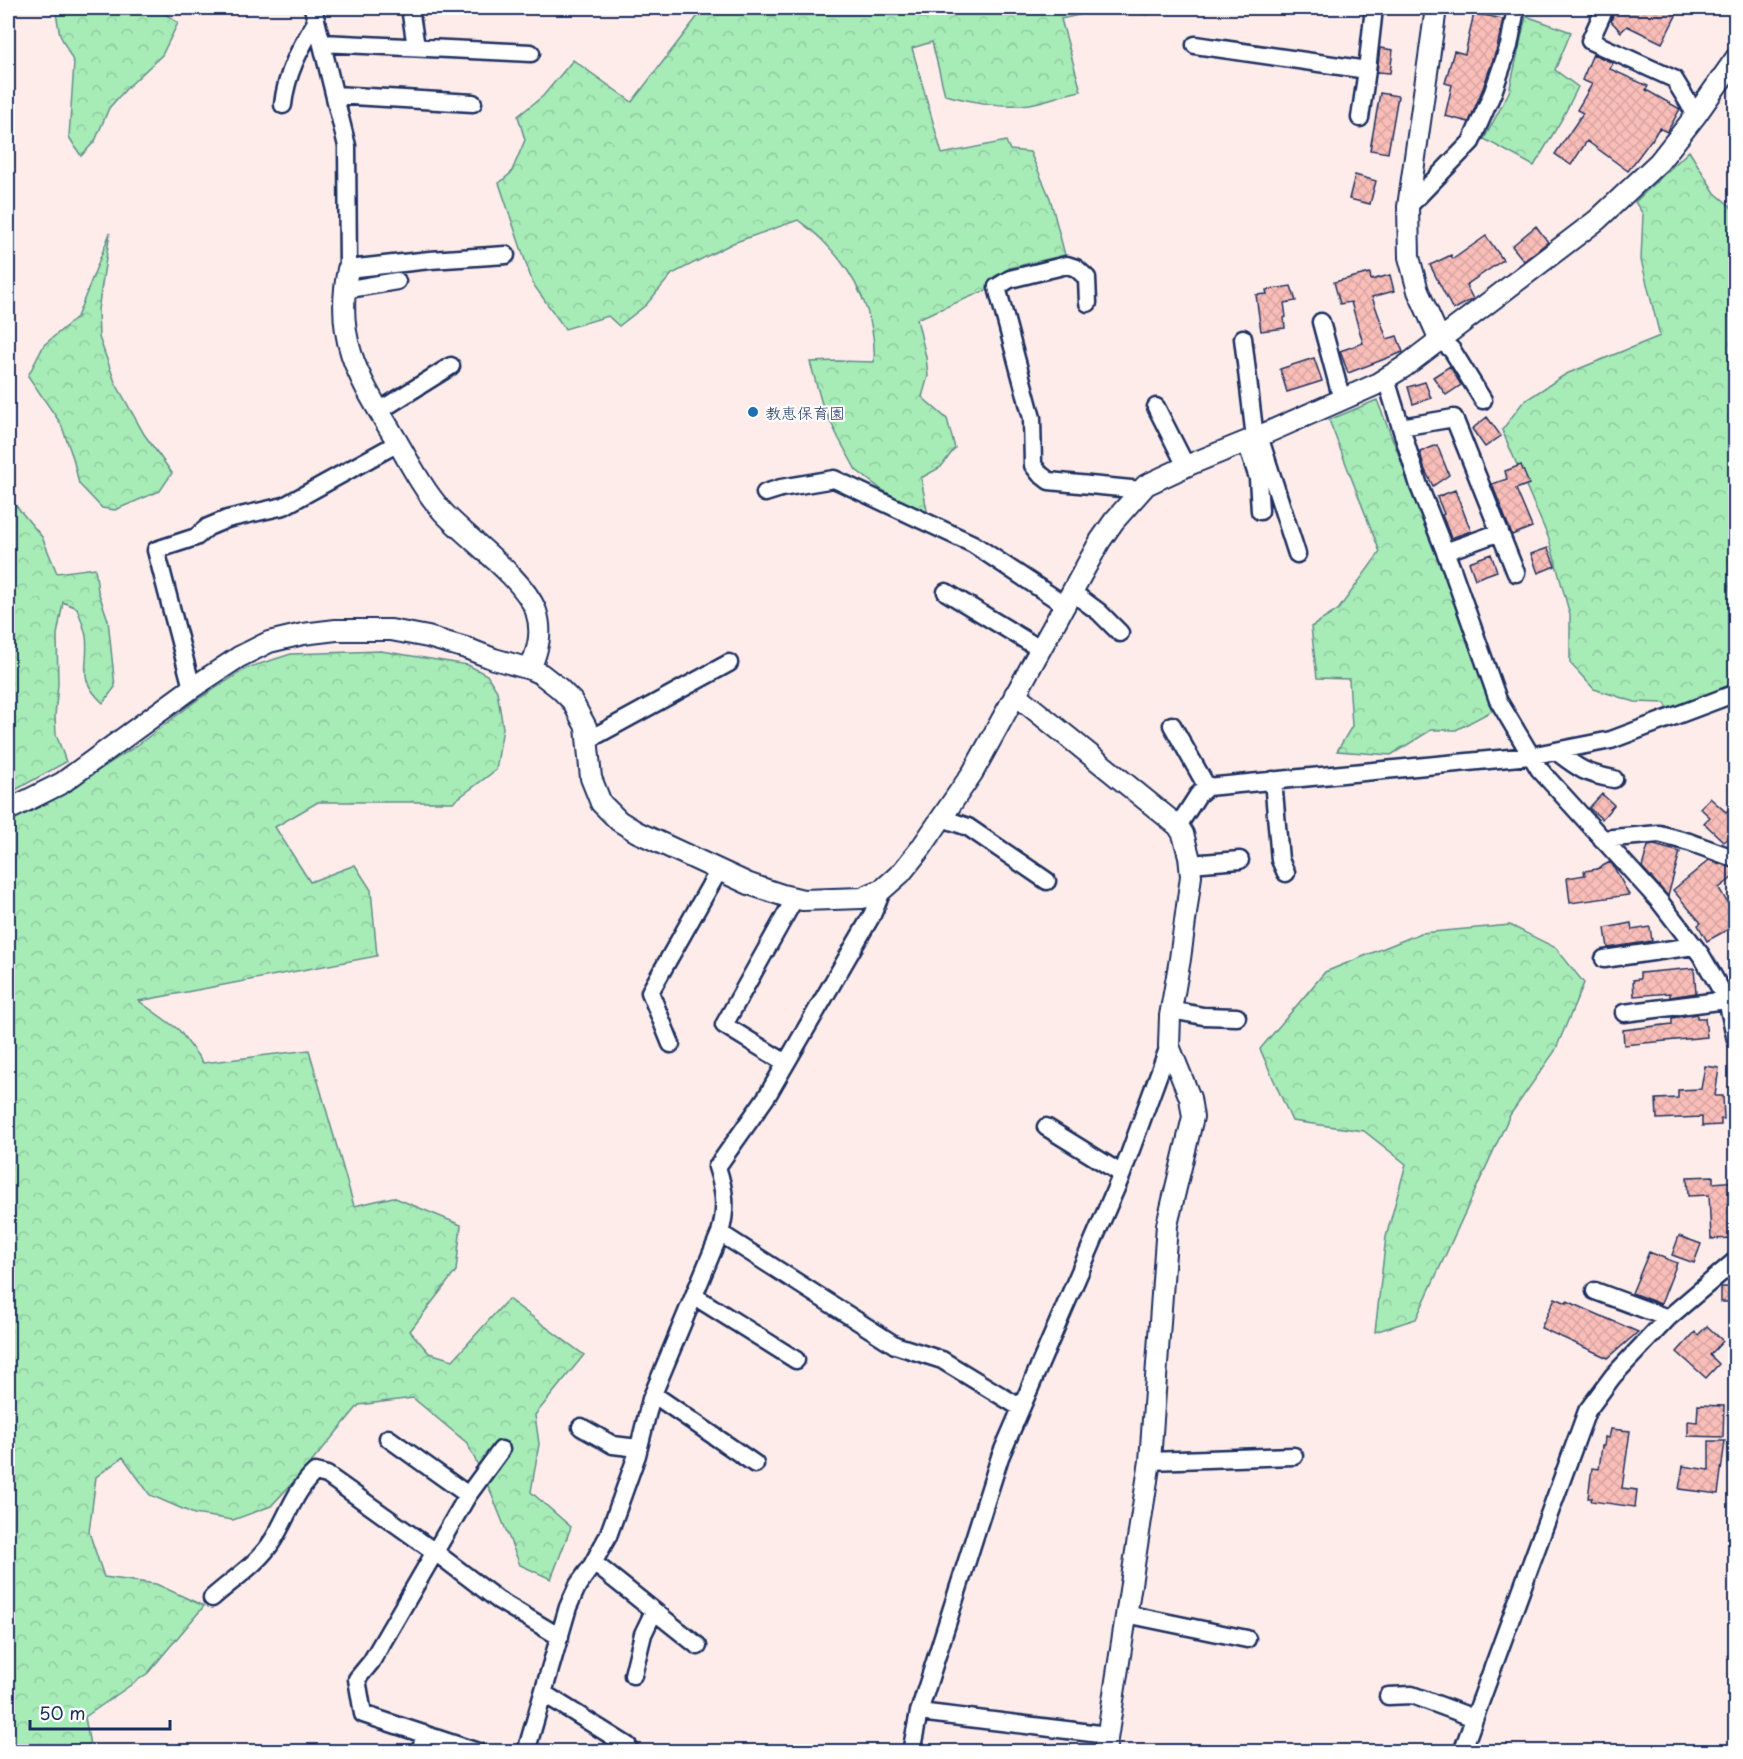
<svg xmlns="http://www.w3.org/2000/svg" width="1743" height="1759" font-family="'Playpen Sans','Klee One',sans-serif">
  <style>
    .forest { fill: url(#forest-crowns); stroke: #618d8a; stroke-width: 1.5 }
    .building { fill: url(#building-cross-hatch); stroke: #1b2f5e; stroke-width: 1.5 }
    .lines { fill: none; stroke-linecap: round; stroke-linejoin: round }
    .minor-casing { stroke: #1b2f5e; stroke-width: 21 }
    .tertiary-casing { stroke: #1b2f5e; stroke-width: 24 }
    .minor { stroke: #fff; stroke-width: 16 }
    .tertiary { stroke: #fff; stroke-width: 20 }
    .poi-dot { fill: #1f6fb2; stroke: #fff; stroke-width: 2 }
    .labels { text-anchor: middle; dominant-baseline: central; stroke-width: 4.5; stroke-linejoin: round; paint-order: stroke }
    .poi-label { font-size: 16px; fill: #1b2f5e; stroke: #fff; text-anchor: start }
  </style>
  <defs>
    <pattern id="forest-crowns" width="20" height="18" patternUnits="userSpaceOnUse" patternTransform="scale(1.5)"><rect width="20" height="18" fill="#a7ebb7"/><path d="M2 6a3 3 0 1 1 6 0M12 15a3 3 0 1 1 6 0" fill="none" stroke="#8fcaa0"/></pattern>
    <pattern id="building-cross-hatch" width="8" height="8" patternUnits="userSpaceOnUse" patternTransform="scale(1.5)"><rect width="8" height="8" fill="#fabeb9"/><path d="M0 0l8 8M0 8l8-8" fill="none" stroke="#d6a4a1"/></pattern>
  </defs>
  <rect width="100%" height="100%" fill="#feecea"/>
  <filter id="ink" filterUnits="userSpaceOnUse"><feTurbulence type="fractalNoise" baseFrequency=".0167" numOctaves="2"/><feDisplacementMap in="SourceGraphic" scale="12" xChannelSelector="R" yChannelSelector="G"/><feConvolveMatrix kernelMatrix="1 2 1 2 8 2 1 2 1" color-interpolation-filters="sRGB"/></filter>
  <g filter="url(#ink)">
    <path class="forest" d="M55 8H157L178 23 162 55 126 89 109 108 95 141 81 156 69 137 74 63 60 35Z
      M704 8H1109L1061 19 1081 91C1063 94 1047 101 1030 104 1001 108 973 102 945 95L932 42 912 48 942 154 1006 141 1010 150 1030 152 1050 198 1065 255 1009 268 994 287 917 319 926 357 928 376 922 397 947 419 955 448 941 467 921 478 928 516 882 490 856 470 839 439 822 404 810 362 838 361 874 362C877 317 855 272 823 241 816 233 807 227 798 220L733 243 672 274 646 305 619 326 608 316 565 329 533 284 499 183 511 173 525 140 518 116 543 96 573 60 632 102Z
      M1130 8H1168L1146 15Z
      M1526 16 1571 32 1555 70 1578 87 1562 119 1534 166 1484 139 1509 92Z
      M1689 151 1715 193 1735 210V688L1671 715 1665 703 1635 702 1594 689 1570 663V615L1549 539 1502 430 1523 402 1566 374 1660 336 1641 260 1643 214 1635 202Z
      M110 233 98 310 99 337 115 382 144 434 172 473 160 491 115 510 102 508 79 484 73 458 61 424 28 376 44 345 77 317Z
      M1377 400 1444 568 1492 711 1456 730H1431L1391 755 1337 751 1352 726 1349 679 1317 678 1311 627 1338 610 1380 552 1329 420Z
      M8 496 42 537 57 573 95 568 98 591 108 620 115 687 103 703C75 677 90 666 86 636 84 626 80 617 77 608L63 602 57 635 58 684 55 716 56 734 66 762 8 794Z
      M381 651 468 665 487 675 497 691 503 728 496 770 453 802H318L275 827 310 882 355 865 371 890 377 956 139 1001 179 1030 203 1063 309 1050 354 1206 393 1197 461 1225 456 1271 410 1331 429 1353 453 1360 508 1299 584 1355 535 1415 539 1444 531 1492 571 1527 551 1579 520 1565 489 1488 467 1443 413 1398 359 1405 310 1464 271 1506 233 1520 194 1514 150 1495 123 1457 96 1477 89 1532 104 1577 156 1584 204 1606 148 1673 85 1717 91 1751H8V816L78 783 135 747 200 698 247 668 291 654Z
      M1510 925 1556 948 1584 983 1555 1051 1510 1115 1416 1319 1375 1332 1386 1237 1406 1164 1364 1131 1292 1121 1260 1049 1325 972 1421 933Z"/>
    <path class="building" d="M1622 8H1680L1662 43 1627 26 1621 32 1611 21 1613 15Z
      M1474 13 1503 19 1497 48 1483 88 1469 122 1445 116 1452 85 1445 83 1454 51 1465 54Z
      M1380 48 1393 50 1390 73 1377 72Z
      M1593 54 1613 63 1610 69 1648 86 1646 90 1680 109 1667 132 1659 128 1652 140H1651L1628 171 1587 141 1571 165 1555 154 1583 113 1577 110 1592 84 1582 80Z
      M1380 93 1398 96 1388 153 1370 150Z
      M1355 175 1376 181 1370 204 1349 199Z
      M1536 226 1548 242 1524 261 1512 246Z
      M1486 236 1503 260 1466 285 1473 299 1453 310 1430 265 1451 255 1453 259Z
      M1370 273 1371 280 1390 275 1394 291 1372 297 1387 339 1397 336 1403 352 1348 373 1340 351 1363 343 1351 302 1340 304 1334 282Z
      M1291 286 1296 301 1284 303 1286 317 1284 318 1285 328 1261 331 1256 295 1267 294 1266 290Z
      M1314 358 1322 381 1287 392 1280 369Z
      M1450 366 1461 385 1446 395 1433 377Z
      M1425 382 1431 398 1413 404 1408 387Z
      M1487 417 1501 436 1485 447 1472 429Z
      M1437 445 1449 475 1433 486 1425 470 1420 452Z
      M1521 465 1529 484 1516 489 1532 527 1512 535 1492 484 1507 479 1505 471Z
      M1455 490 1471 531 1451 538 1442 515 1444 514 1437 497Z
      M1548 548 1555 566 1538 573 1531 554Z
      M1491 554 1497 571 1475 579 1469 562Z
      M1602 794 1614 805 1602 819 1589 808Z
      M1710 798 1726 812 1736 802V830L1724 842 1704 823 1710 817 1700 808Z
      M1654 845 1680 852 1668 896 1642 867 1648 846Z
      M1709 860 1736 869V875L1719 888 1736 918V925L1707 941 1698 925 1701 923 1673 890Z
      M1610 862 1614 867 1629 895 1570 903 1567 878 1585 875 1584 871 1597 869Z
      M1631 923 1632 930 1650 927 1652 941 1608 948 1605 928Z
      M1694 968 1696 993 1670 997V993L1634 996 1633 980 1640 979V973Z
      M1697 1014V1018H1705L1707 1037 1624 1045 1623 1030 1672 1024V1018Z
      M1705 1066 1719 1068 1715 1096H1723L1724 1119H1721V1125L1702 1126V1117L1657 1119 1656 1099 1678 1098V1090L1701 1089Z
      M1713 1176V1183L1736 1181V1195H1731L1734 1238 1711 1239 1709 1195 1688 1196 1687 1177Z
      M1679 1236 1701 1244 1694 1263 1672 1255Z
      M1649 1252 1677 1263 1661 1304 1632 1293Z
      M1721 1287H1736V1302H1721Z
      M1555 1298 1567 1303V1301L1638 1332 1608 1358 1541 1328Z
      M1707 1326 1723 1341 1710 1355 1719 1364 1706 1378 1677 1352 1695 1332 1698 1335Z
      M1698 1405 1724 1406 1723 1437 1688 1436V1421L1697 1422Z
      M1611 1429 1630 1431 1622 1488 1637 1490 1635 1507 1591 1501 1592 1498H1588L1592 1468 1599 1469 1602 1446H1604L1605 1437 1609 1438Z
      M1709 1441H1725L1718 1494 1679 1489 1683 1466 1709 1470Z"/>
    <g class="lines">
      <g class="minor-casing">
        <path id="minor" d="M313 8 347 146 348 269 430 260 506 255
          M410 8 416 47
          M1605 8 1590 41 1674 79 1696 115
          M322 43 531 53
          M1195 45 1367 70 1374 8
          M335 95 473 103
          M283 105C286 74 300 48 316 22
          M1360 118 1367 70
          M1408 207 1471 142 1493 92 1509 46 1516 8
          M344 290 397 281
          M1088 303 1087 278 1076 268 1067 265 1010 279 997 287 1032 418 1033 465 1040 474 1049 481 1141 490
          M1321 322 1342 400
          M1243 338 1255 438
          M1440 340 1452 350 1483 400
          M1386 379 1419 486 1452 569 1498 700 1539 769 1660 902 1701 955 1727 1000 1736 1040
          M1156 407 1186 466
          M379 411 451 366
          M1401 427 1454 418 1516 573
          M1259 436 1297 554
          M1246 442 1258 478 1260 511
          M765 493 781 488 834 479 973 544 1065 605
          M1445 552 1500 532
          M946 592 1040 649
          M1072 592 1099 612 1120 633
          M192 688 156 550 196 537 208 527 227 519 284 506 398 443
          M1172 725 1207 787
          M588 740 729 663
          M1557 752C1579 769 1586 774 1614 779
          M1273 780 1280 860 1286 873
          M942 818 968 827 1047 881
          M1178 826 1198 795 1207 787 1530 756 1611 740 1736 693
          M1602 839 1659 834 1689 842 1736 859
          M1190 864 1240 860
          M1604 959 1694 946
          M1171 1010 1203 1016 1237 1017
          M1624 1013 1727 1000
          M671 1044 650 992 719 870
          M786 1063 724 1025 795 898
          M1046 1127 1122 1174
          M720 1233 895 1345 942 1360 1021 1408
          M1595 1291 1668 1318
          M694 1296 796 1360
          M653 1394 755 1464
          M581 1427 613 1445 638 1448
          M388 1438 468 1495
          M1150 1461 1294 1456
          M594 1563 698 1646
          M212 1598C232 1580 259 1563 273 1540 287 1518 295 1490 315 1472L327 1475 435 1552 498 1600 560 1637
          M1126 1614 1247 1639
          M633 1675 643 1634 654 1611
          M543 1693 628 1746
          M1388 1696 1412 1695 1474 1718
          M919 1712 1108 1735
          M420 1752 425 1734
          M478 1752 363 1714 357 1679 371 1662 468 1495 501 1450
          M526 1752 568 1607 578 1585 591 1567 608 1536 637 1455 651 1399 720 1233C727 1208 725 1191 717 1167L767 1096 872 915 883 889
          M911 1752 919 1712 1000 1457 1122 1174 1169 1046
          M1462 1752 1587 1411 1613 1376 1668 1318 1736 1260"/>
      </g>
      <g class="tertiary-casing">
        <path id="tertiary" d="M1436 8 1408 207 1409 257 1418 291 1440 340
          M348 269C333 344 362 382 398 443 411 466 425 492 443 512 469 540 523 577 536 611 543 632 538 650 530 669
          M1015 694 1178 826 1183 834 1189 856 1191 876 1180 959 1170 1016 1169 1046 1190 1098 1193 1117 1167 1225 1150 1461 1105 1752
          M8 810 62 783 192 688 239 657 269 642 303 634 336 630H391L428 637 466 648 494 659 530 669 541 674 559 688 572 701 586 727 591 778 601 803 619 821 637 832 749 884 782 895 803 900 862 898 883 889 901 873 921 848 973 772 1100 541 1114 521 1146 485 1191 464 1255 438 1375 385 1404 367 1597 220 1659 162 1696 115 1736 58"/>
      </g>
      <use href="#minor" class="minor"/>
      <use href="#tertiary" class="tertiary"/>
    </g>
  </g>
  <circle class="poi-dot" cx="753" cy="412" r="6"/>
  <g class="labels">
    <g class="poi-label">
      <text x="765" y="412">教恵保育園</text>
    </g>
  </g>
  <rect width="1743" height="1759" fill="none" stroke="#fff" stroke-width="30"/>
  <rect x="15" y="15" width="1713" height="1729" fill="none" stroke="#1b2f5e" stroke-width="2" filter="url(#ink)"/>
  <path d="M30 1720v9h140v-9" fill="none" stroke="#1b2f5e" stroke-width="3"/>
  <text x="39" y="1720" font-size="18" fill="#1b2f5e" stroke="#ffffff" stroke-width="4.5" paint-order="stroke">50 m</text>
</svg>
